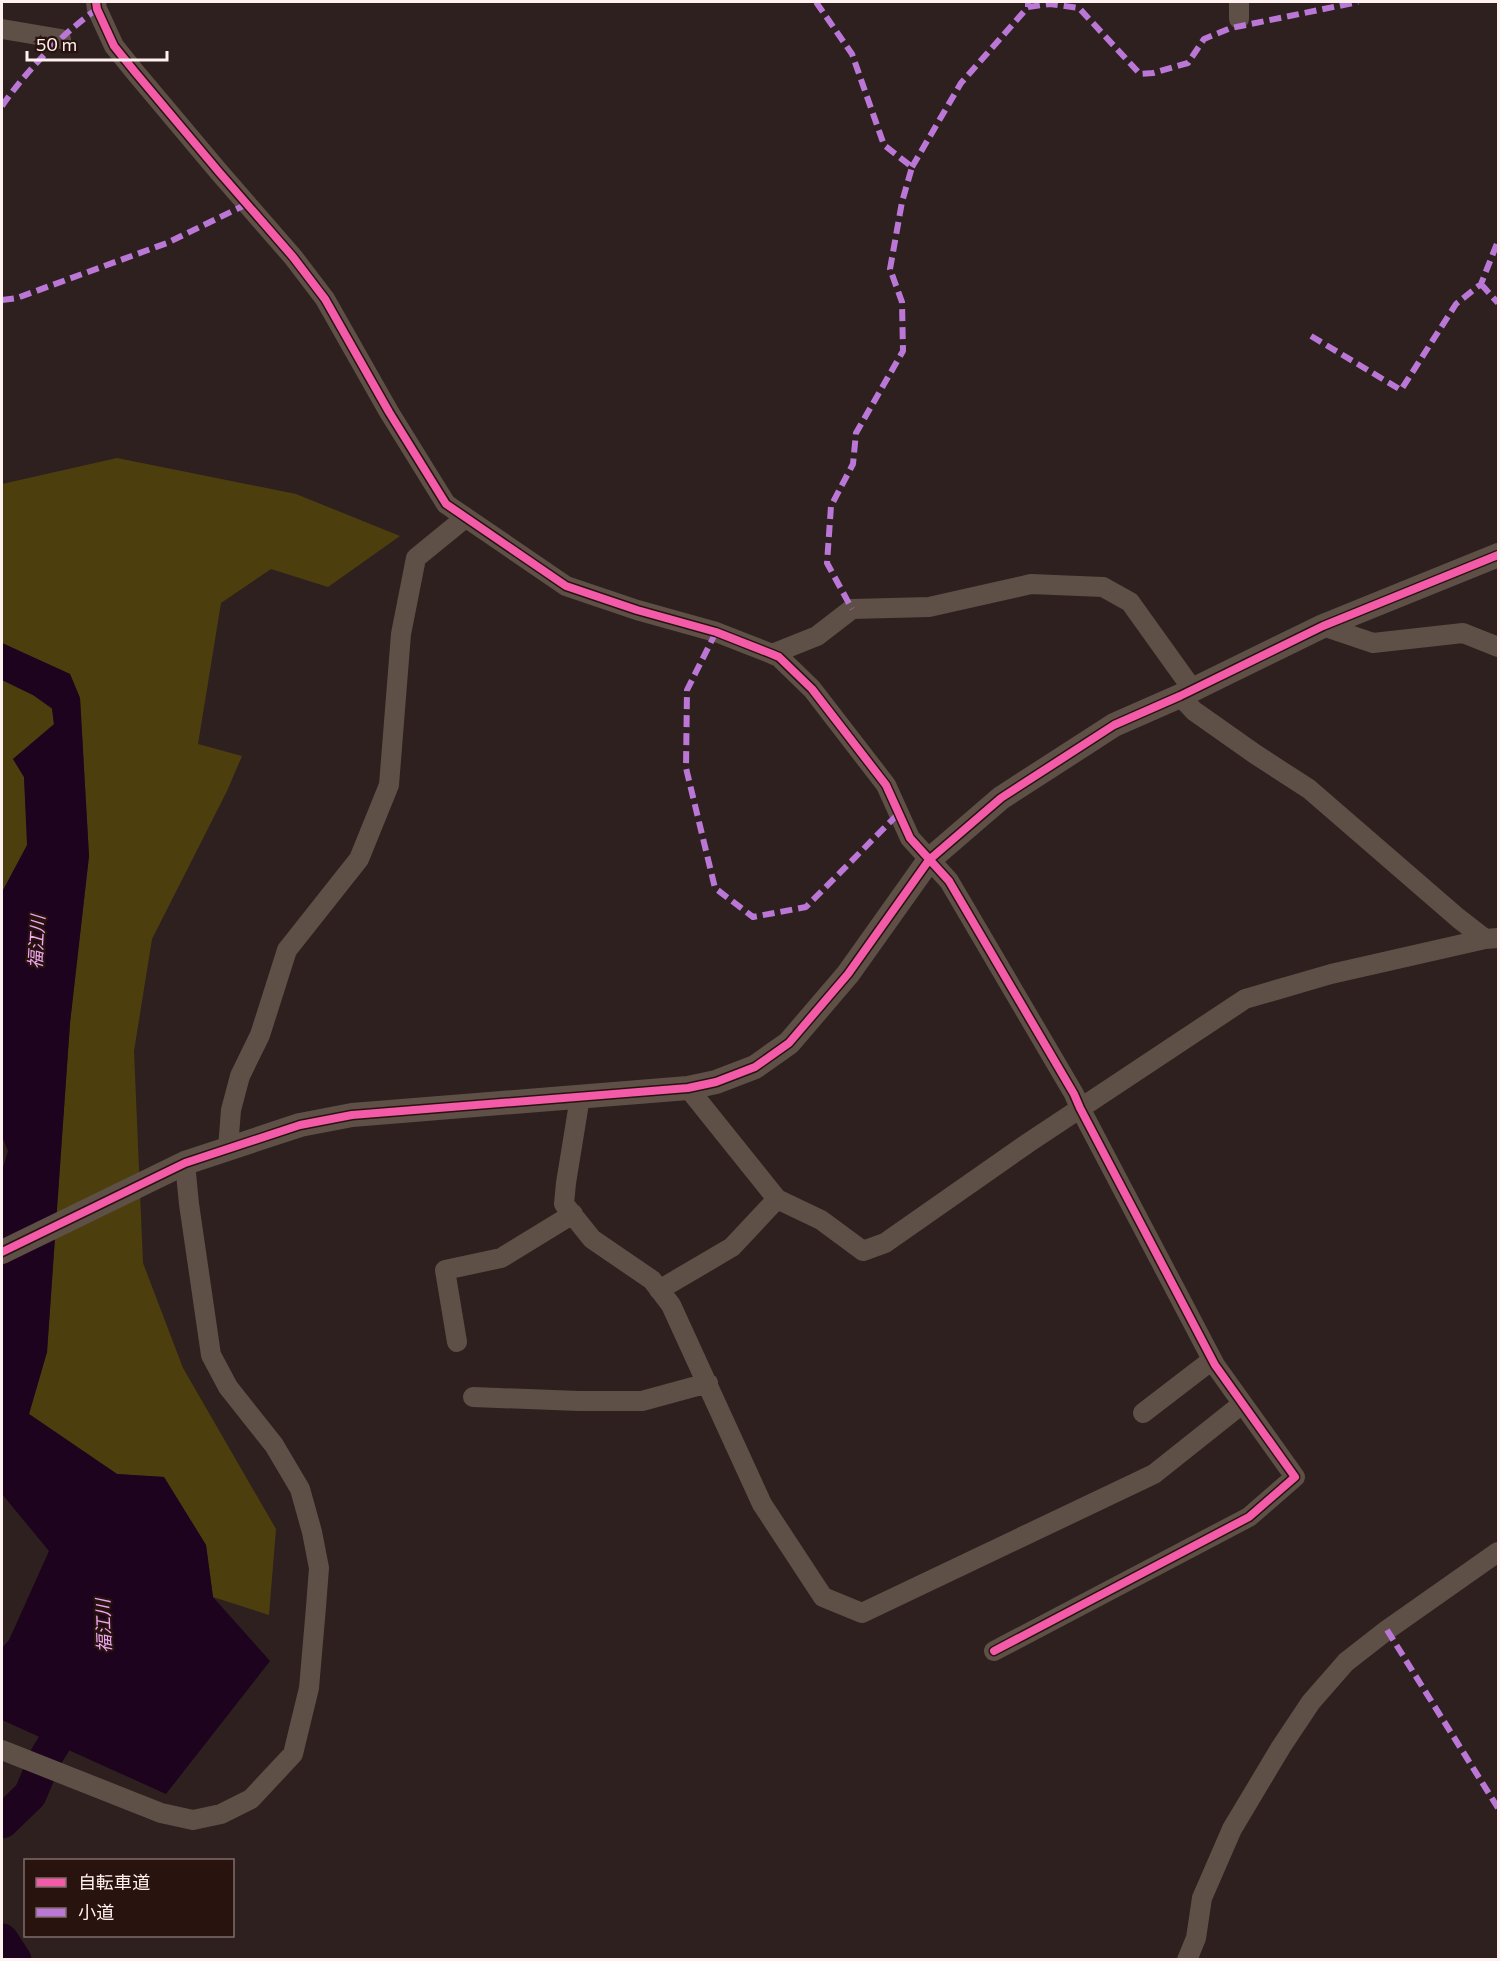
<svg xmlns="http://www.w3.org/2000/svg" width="1500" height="1961" font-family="Commissioner,'Noto Sans JP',sans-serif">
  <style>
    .green { fill: #4d3f0d }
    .water { fill: #1d031d }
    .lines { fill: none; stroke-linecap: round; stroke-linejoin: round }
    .river { stroke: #1d031d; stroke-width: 33 }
    .minor { stroke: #5e5046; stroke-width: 20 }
    .tertiary { stroke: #5e5046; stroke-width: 24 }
    .quiet { stroke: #ba77d6; stroke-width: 6; stroke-dasharray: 12 6; stroke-linecap: butt }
    .cycleway-casing { stroke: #29130f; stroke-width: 11 }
    .cycleway { stroke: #f35aa7; stroke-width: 8 }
    .labels { text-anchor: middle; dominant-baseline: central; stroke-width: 4.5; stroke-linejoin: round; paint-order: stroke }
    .water-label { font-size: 18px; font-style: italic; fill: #eea7f1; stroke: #29130f }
  </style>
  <rect width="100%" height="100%" fill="#2d201f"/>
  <path class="green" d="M117 458 296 494 400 536 328 587 271 569 221 603 198 744 242 756 227 791 152 939 134 1051 143 1263 183 1368 276 1529 269 1615 213 1597 206 1545 164 1477 117 1474 29 1414 47 1352 70 1023 89 856 80 698 70 674 2 643V484Z
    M2 680 33 695 52 709 54 725 13 759 24 777 28 845 2 892Z"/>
  <path class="water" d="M2 643 70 674 80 698 89 856 70 1023 47 1352 29 1414 117 1474 164 1477 206 1545 213 1597 270 1661 166 1794 2 1720V1648L9 1640 49 1551 2 1494V1171L8 1151 2 1136V892L27 845 24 777 13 759 54 724 52 708 33 695 2 680Z"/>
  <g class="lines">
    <path class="river" d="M2 1822 30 1795 47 1755 77 1707
      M2 1940 15 1960"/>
    <path class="minor" d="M96 2 97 9 114 46 135 72 219 172 293 257 325 299 389 412 446 504 566 586 637 610 716 632 772 654 779 657 812 689 886 785 910 838 949 881 1074 1094 1080 1108 1215 1365 1295 1477 1249 1517 994 1651
      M1239 2V19
      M2 29 61 39
      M1323 626 1373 643 1463 633 1498 647
      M772 654 817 636 852 609 929 607 1031 584 1103 587 1130 602 1193 690
      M1180 696 1194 711 1255 754 1309 789 1458 918 1485 939
      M688 1088 777 1199 821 1220 863 1251 885 1243 1028 1143 1245 999 1331 974 1485 939 1498 938
      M580 1097 566 1183 564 1204 592 1239 652 1280 671 1305 762 1504 823 1597 862 1613 1154 1474 1242 1404
      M228 1148 231 1110 240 1076 260 1035 287 950 359 859 389 785 401 634 416 558 465 518
      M659 1290 732 1247 777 1199
      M457 1342 445 1270 501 1258 573 1214
      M473 1397 579 1401H642L708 1383
      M1143 1413 1212 1360
      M2 1750 161 1813 193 1820 221 1814 251 1799 293 1754 309 1688 316 1607 319 1568 312 1532 300 1489 274 1445 228 1387 211 1355 189 1204 185 1163
      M1187 1960 1196 1938 1202 1898 1232 1829 1281 1747 1311 1702 1346 1662 1387 1630 1498 1552"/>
    <path class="tertiary" d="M2 1252 185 1163 300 1125 352 1115 688 1088 716 1082 755 1067 789 1043 848 974 929 860 1001 798 1114 725 1180 696 1323 626 1498 555"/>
    <path class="quiet" d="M816 2 852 54 884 145 912 167 902 202 890 269 902 302 903 351 856 433 853 464 831 506 827 563 852 609
      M1028 7 1050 4 1079 8 1140 74 1153 73 1188 63 1204 39 1231 28 1358 2
      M2 106C26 71 62 34 97 9
      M912 167 961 83 1028 7V2
      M1481 284 1498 303
      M2 300 17 298 167 243 247 204
      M1311 336 1401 390 1456 304 1481 284 1498 241
      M716 632 687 690 686 768 715 888 753 917 806 907 899 813
      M1387 1630 1498 1808"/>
    <g class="cycleway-casing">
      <path id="cycleway" d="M96 2 97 9 114 46 135 72 219 172 293 257 325 299 389 412 446 504 566 586 637 610 716 632 772 654 779 657 812 689 886 785 910 838 949 881 1074 1094 1080 1108 1215 1365 1295 1477 1249 1517 994 1651
        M2 1252 185 1163 300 1125 352 1115 688 1088 716 1082 755 1067 789 1043 848 974 929 860 1001 798 1114 725 1180 696 1323 626 1498 555"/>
    </g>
    <use href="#cycleway" class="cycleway"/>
  </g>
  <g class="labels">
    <g class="water-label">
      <text transform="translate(36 942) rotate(-87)">福江川</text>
      <text transform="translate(103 1626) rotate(-92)">福江川</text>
    </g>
  </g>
  <rect width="1500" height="1961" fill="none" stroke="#fff1ef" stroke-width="6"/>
  <rect x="24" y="1859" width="210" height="78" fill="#29130f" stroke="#7f6c69" stroke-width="1.5"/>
  <rect x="36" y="1878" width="30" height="9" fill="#f35aa7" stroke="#7f6c69" stroke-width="1.5"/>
  <text x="78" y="1889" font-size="18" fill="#fff1ef">自転車道</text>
  <rect x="36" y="1908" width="30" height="9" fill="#ba77d6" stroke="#7f6c69" stroke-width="1.5"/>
  <text x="78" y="1919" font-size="18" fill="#fff1ef">小道</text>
  <path d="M27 51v9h140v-9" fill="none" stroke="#fff1ef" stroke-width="3"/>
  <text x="36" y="51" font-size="18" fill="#fff1ef" stroke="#29130f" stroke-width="4.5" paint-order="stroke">50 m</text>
</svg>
